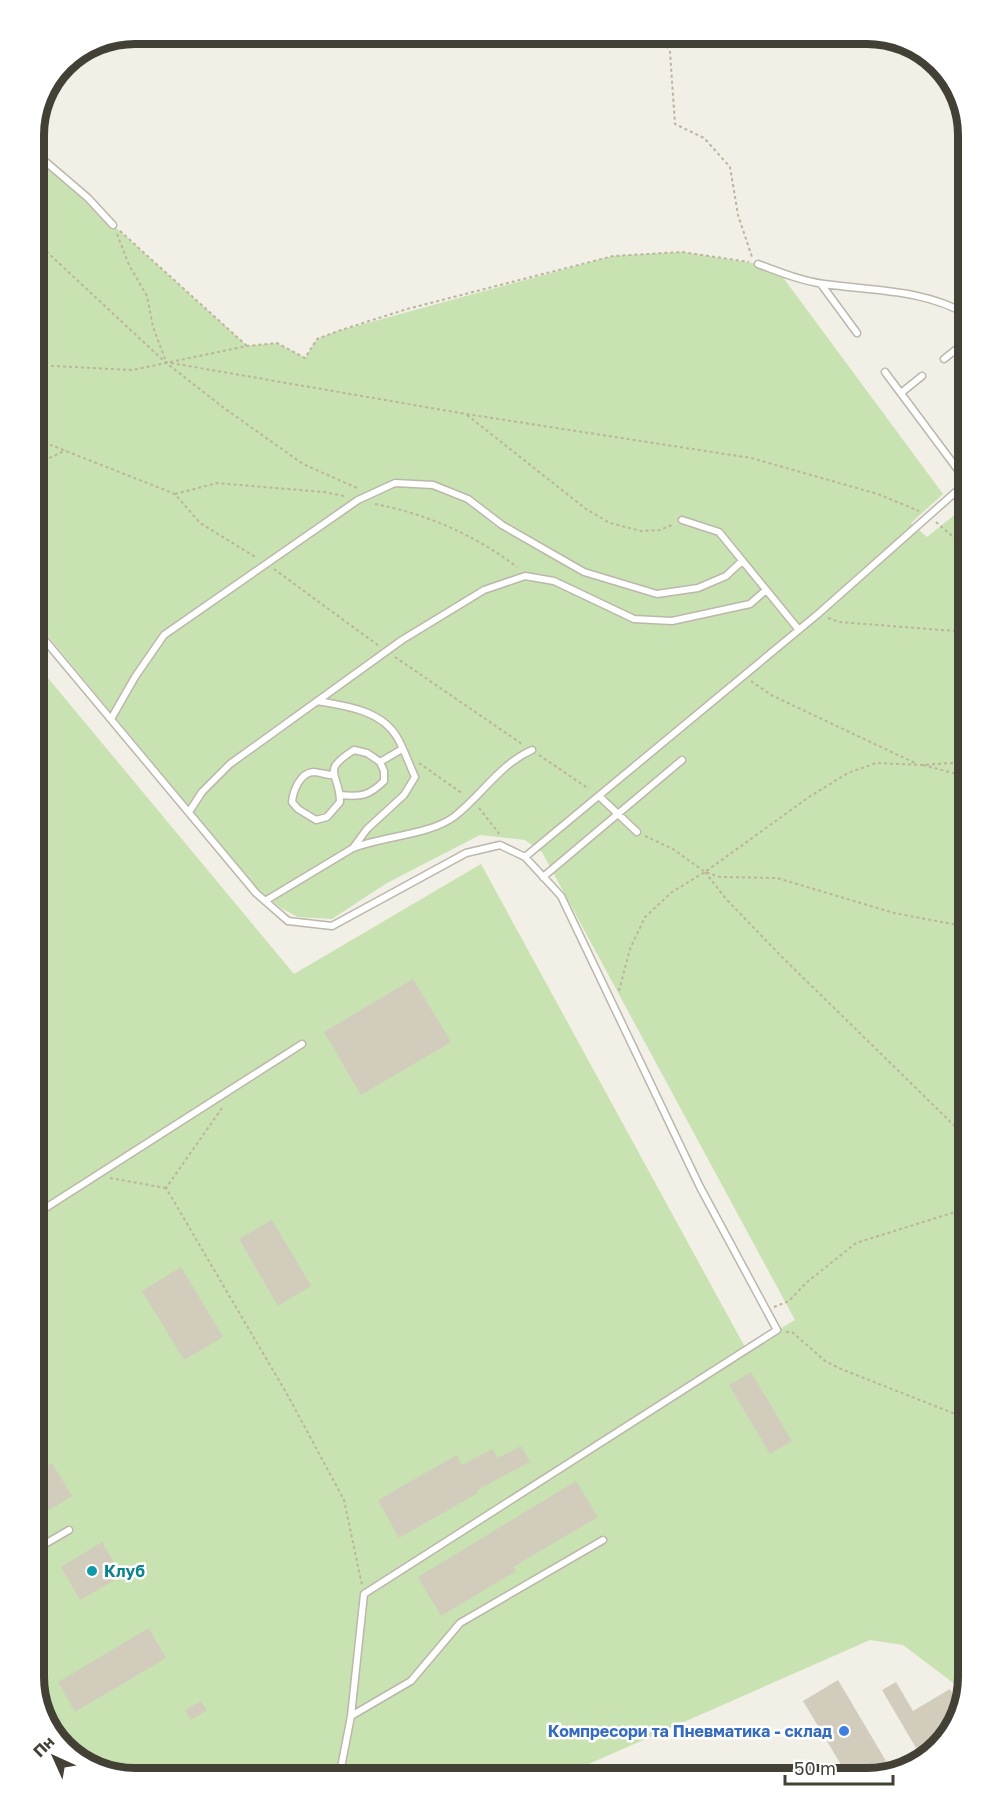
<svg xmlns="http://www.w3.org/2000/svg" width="1001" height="1811" font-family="'Golos Text',sans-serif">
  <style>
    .green { fill: #c8e2b2 }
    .building { fill: #d2ccbd }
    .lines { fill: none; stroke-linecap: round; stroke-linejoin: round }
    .service-casing { stroke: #bcb7aa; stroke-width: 9 }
    .path { stroke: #bcb49c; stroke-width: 2; stroke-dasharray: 3 3; stroke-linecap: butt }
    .service { stroke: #fff; stroke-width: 6 }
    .culture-dot { fill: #0f9aa8; stroke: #fff; stroke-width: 2 }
    .shop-dot { fill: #3f7fe0; stroke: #fff; stroke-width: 2 }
    .labels { text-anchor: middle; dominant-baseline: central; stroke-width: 5; stroke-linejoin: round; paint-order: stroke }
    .culture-label { font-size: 16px; font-weight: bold; fill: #0d838f; stroke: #fff; text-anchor: start }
    .shop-label { font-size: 16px; font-weight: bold; fill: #366cbe; stroke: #fff; text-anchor: end }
    .rim { fill: none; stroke: #434036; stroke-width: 8 }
  </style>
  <rect width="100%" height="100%" fill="#f1efe6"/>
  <path class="green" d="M33 157 113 225 247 346 277 343 305 358 317 339 338 331 613 256 682 252 758 264 779 272 943 494 911 523 927 537 968 504V1676L964 1691 903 1645 870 1640 557 1778H129L78 1761 41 1715 33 1676V660L294 974 481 864 746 1349 795 1320 542 852 525 840 480 835 387 883 332 919 298 917 281 908 254 885 33 618Z"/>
  <path class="building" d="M413 979 451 1042 361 1095 324 1032Z
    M272 1220 311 1286 278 1306 239 1239Z
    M181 1267 223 1337 184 1360 142 1291Z
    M751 1372 792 1441 770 1454 729 1385Z
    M521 1446 530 1462 477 1490 478 1493 399 1538 378 1500 457 1455 462 1465 493 1449 498 1458Z
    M52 1463 72 1496 33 1520V1474Z
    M576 1481 598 1517 513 1567 516 1571 441 1616 418 1577Z
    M102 1542 122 1576 80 1600 61 1567Z
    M149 1628 166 1658 75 1712 58 1682Z
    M838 1680 886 1761 857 1778H849L803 1701Z
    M896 1682 913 1711 950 1689 959 1705 951 1733 946 1737 943 1732 916 1748 882 1690Z
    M201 1701 207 1710 191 1720 185 1710Z
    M284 1764 292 1778H262Z"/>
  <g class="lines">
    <g class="service-casing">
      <path id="service" d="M33 151 88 198 113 225
        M758 264C779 272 802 281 824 284 874 291 923 289 968 315
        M821 284 857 333
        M944 359 968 340
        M885 372 967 482
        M901 393 922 376
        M682 520 719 532 799 630
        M33 626 256 893 288 921 332 926 466 853 500 845 525 857 561 896 700 1187 777 1330 364 1594 351 1716 339 1778
        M111 719 135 677 164 635 358 500 395 483 433 485 468 499 502 525 584 572 657 594 698 588 726 576 742 561
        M332 775C326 775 319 772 313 772 300 773 293 791 292 802L298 809 316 820 327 817 340 802C340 772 319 772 354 750L367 753 380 762
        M340 795C361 797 369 796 384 781V771L380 762 402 749
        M599 796 637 832
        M189 812 202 792 230 764 402 640 484 590 525 576 554 581 634 619 672 621 750 604 766 590
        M353 848C383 836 431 835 455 816 482 795 500 764 532 750
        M525 857 818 614 968 481
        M543 877 682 760
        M265 901 353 848 367 829 404 795 415 777C409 764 404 749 397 737 381 710 346 706 317 701
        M33 1216 302 1044
        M33 1551 69 1530
        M351 1716 411 1681 460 1623 603 1540"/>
    </g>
    <path class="path" d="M661 35 670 52 675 124 704 138 730 167 738 215 752 257
      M120 231 247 346
      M117 234 129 265 147 296 153 327 165 359
      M33 239 165 362 224 408 303 464 357 488
      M165 362 466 414 751 458 878 494 919 511
      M33 365 132 370 247 346 277 343 305 358 317 339 338 331 407 309 613 256 682 252 749 262
      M467 415 586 509 610 523 641 531 660 530 674 524
      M33 438 175 494 200 523 257 558
      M33 466 66 450
      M175 494 217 483 324 492 344 496
      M375 504C427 514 475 535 517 567
      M936 522 968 550
      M274 569 379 646
      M828 618 839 622 968 632
      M395 657 522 744
      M751 681 771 695 917 764
      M539 755 589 789
      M419 763 463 794
      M923 765 968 777
      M479 808 501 836
      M645 836 673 849 705 872 720 877 777 878 894 913 968 927
      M705 872 726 899 783 958 968 1139
      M619 991 630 949 645 917 672 892 705 872 809 797 848 773 876 763 921 765 968 762
      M222 1108 166 1188 287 1394 344 1500 362 1585
      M110 1178 166 1188
      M774 1307 789 1301 806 1283 856 1243 968 1208
      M786 1332H792L825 1361 841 1369 968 1419"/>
    <use href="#service" class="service"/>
  </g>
  <circle class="culture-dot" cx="92" cy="1571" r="6"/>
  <circle class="shop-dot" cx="844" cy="1731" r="6"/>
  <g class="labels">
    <g class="culture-label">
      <text x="104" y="1571">Клуб</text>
    </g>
    <g class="shop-label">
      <text x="832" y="1731">Компресори та Пневматика - склад</text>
    </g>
  </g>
  <path d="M0 0H1001V1811H0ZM135 44H867A91 91 0 0 1 958 135V1677A91 91 0 0 1 867 1768H135A91 91 0 0 1 44 1677V135A91 91 0 0 1 135 44Z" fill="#fff" fill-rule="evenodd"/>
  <path class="rim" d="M135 44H867A91 91 0 0 1 958 135V1677A91 91 0 0 1 867 1768H135A91 91 0 0 1 44 1677V135A91 91 0 0 1 135 44Z"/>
  <g transform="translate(54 1757) rotate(315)" stroke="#ffffff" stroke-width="4.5" paint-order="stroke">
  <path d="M0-4.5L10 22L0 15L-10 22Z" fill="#434036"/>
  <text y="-9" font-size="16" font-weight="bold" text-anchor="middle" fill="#434036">Пн</text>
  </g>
  <path d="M785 1775v9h108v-9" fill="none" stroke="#434036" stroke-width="3"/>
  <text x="794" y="1775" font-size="18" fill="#434036" stroke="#ffffff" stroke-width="4.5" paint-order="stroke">50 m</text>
</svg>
